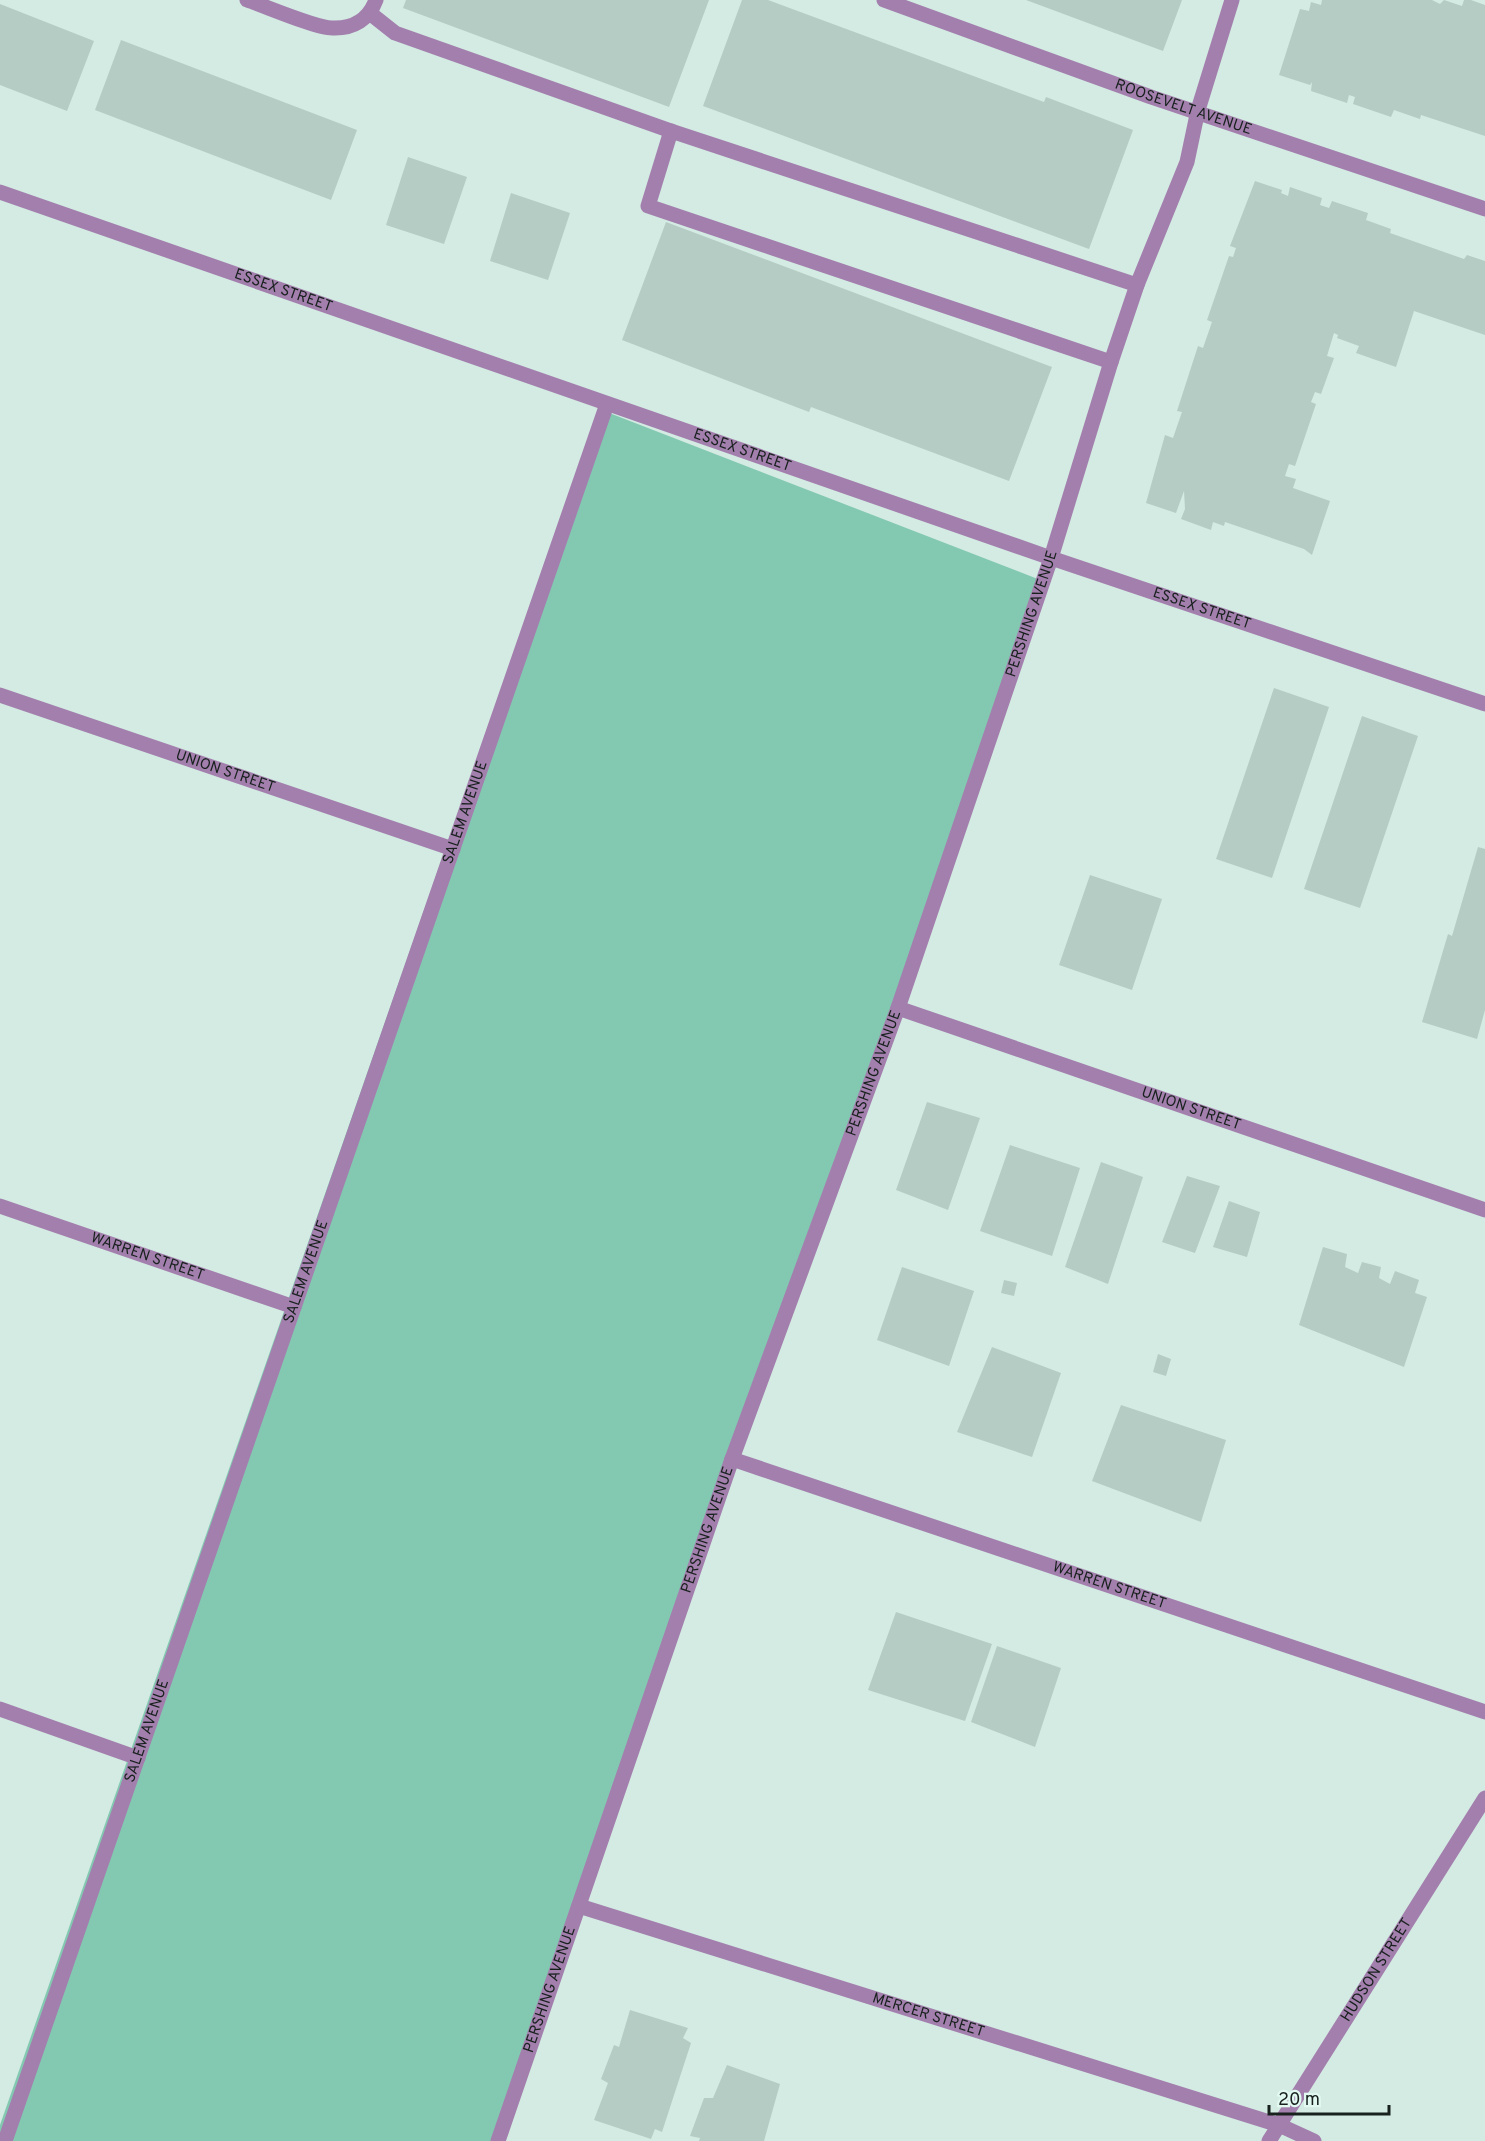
<svg xmlns="http://www.w3.org/2000/svg" width="1485" height="2141" font-family="Overpass,sans-serif">
  <style>
    .green { fill: #83c9b2 }
    .building { fill: #b5ccc4 }
    .lines { fill: none; stroke-linecap: round; stroke-linejoin: round }
    .minor { stroke: #a37fad; stroke-width: 15 }
    .labels { text-anchor: middle; dominant-baseline: central; stroke-width: 5; stroke-linejoin: round; paint-order: stroke }
    .street-label { font-size: 15px; fill: #18211e; stroke: #e1f9f0 }
  </style>
  <rect width="100%" height="100%" fill="#d3ebe3"/>
  <path class="green" d="M599 409 1043 581 501 2141H0V2125Z"/>
  <path class="building" d="M406 0H709L669 107 403 8Z
    M742 0H768L1044 102 1046 97 1133 130 1089 249 703 106Z
    M1026 0H1182L1163 51Z
    M1322 0H1432L1440 4 1444 0 1462 6 1464 0H1471L1485 5V136L1421 115 1420 119 1394 110 1391 117 1353 104 1355 97 1349 95 1347 103 1311 91 1312 82 1310 85 1279 75 1300 9 1309 11 1311 2 1321 5Z
    M0 4 94 41 67 111 0 85Z
    M121 40 357 130 331 200 95 110Z
    M408 157 467 177 444 244 386 225Z
    M1255 181 1282 190 1281 193 1288 196 1290 187 1322 198 1320 205 1329 208 1332 201 1368 213 1366 220 1391 229 1390 233 1464 259 1467 255 1485 261V335L1414 311 1396 367 1356 353 1359 346 1337 338 1338 335 1334 333 1327 356 1334 358 1321 394 1315 392 1311 402 1316 404 1295 466 1289 464 1285 476 1296 479 1293 488 1330 501 1312 555 1304 549 1225 522 1224 526 1213 522 1211 530 1181 519 1185 509 1184 491 1176 513 1146 503 1165 435 1173 438 1182 412 1177 411 1198 346 1203 348 1212 322 1207 320 1229 256 1233 257 1236 248 1230 246Z
    M511 193 570 213 548 280 490 261Z
    M666 222 1052 367 1009 481 811 407 809 412 622 340Z
    M1274 688 1329 707 1272 878 1216 859Z
    M1362 716 1418 736 1360 908 1304 889Z
    M1478 847 1485 849V1010L1477 1039 1422 1022 1448 934 1452 936Z
    M1090 875 1162 899 1132 990 1059 965Z
    M927 1102 980 1118 948 1210 896 1190Z
    M1010 1145 1080 1168 1052 1256 980 1231Z
    M1101 1162 1143 1177 1108 1284 1065 1267Z
    M1187 1176 1220 1186 1195 1253 1162 1242Z
    M1229 1201 1260 1212 1247 1257 1213 1247Z
    M1323 1247 1347 1254 1345 1267 1358 1273 1362 1262 1381 1267 1379 1278 1390 1284 1395 1271 1419 1280 1415 1293 1427 1297 1404 1367 1299 1325Z
    M902 1267 974 1291 949 1366 877 1340Z
    M1004 1280 1017 1283 1014 1296 1001 1293Z
    M992 1347 1061 1373 1032 1457 957 1432Z
    M1158 1354 1171 1359 1166 1376 1153 1372Z
    M1121 1405 1226 1440 1201 1522 1092 1481Z
    M896 1612 992 1644 965 1721 868 1690Z
    M997 1646 1061 1668 1035 1747 971 1722Z
    M630 2010 688 2028 683 2038 691 2043 662 2132 655 2129 651 2139 594 2120 608 2083 601 2079 614 2045 619 2047Z
    M727 2065 780 2084 764 2141H699L700 2138 690 2136 704 2098H713Z"/>
  <g class="lines">
    <g class="minor">
      <path d="M247 0C265 6 316 28 332 28 354 29 369 19 376 0"/>
      <path id="s1" d="M884 0 1151 97 1485 209"/>
      <path d="M371 14 395 33 671 131 1137 285"/>
      <path d="M671 131 648 206 1111 362"/>
      <path id="s2" d="M0 192 1051 558 1485 704"/>
      <path id="s3" d="M0 695 453 849"/>
      <path id="s4" d="M898 1008 1485 1210"/>
      <path id="s5" d="M0 1206 294 1307"/>
      <path id="s6" d="M732 1459 1485 1712"/>
      <path d="M0 1709 138 1758"/>
      <path id="s7" d="M579 1906 1279 2125 1314 2141"/>
      <path id="s8" d="M5 2141 607 404"/>
      <path id="s9" d="M498 2141 732 1459 898 1008 1051 558 1111 362 1137 285 1187 162 1198 110 1232 0"/>
      <path id="s10" d="M1269 2141 1485 1798"/>
    </g>
  </g>
  <g class="labels">
    <g class="street-label">
      <text stroke="none"><textPath href="#s1" startOffset="318">ROOSEVELT AVENUE</textPath></text>
      <text stroke="none"><textPath href="#s2" startOffset="300">ESSEX STREET</textPath></text>
      <text stroke="none"><textPath href="#s2" startOffset="786">ESSEX STREET</textPath></text>
      <text stroke="none"><textPath href="#s2" startOffset="1272">ESSEX STREET</textPath></text>
      <text stroke="none"><textPath href="#s9" startOffset="1618">PERSHING AVENUE</textPath></text>
      <text stroke="none"><textPath href="#s3" startOffset="238">UNION STREET</textPath></text>
      <text stroke="none"><textPath href="#s8" startOffset="1406">SALEM AVENUE</textPath></text>
      <text stroke="none"><textPath href="#s9" startOffset="1132">PERSHING AVENUE</textPath></text>
      <text stroke="none"><textPath href="#s4" startOffset="310">UNION STREET</textPath></text>
      <text stroke="none"><textPath href="#s5" startOffset="156">WARREN STREET</textPath></text>
      <text stroke="none"><textPath href="#s8" startOffset="920">SALEM AVENUE</textPath></text>
      <text stroke="none"><textPath href="#s9" startOffset="646">PERSHING AVENUE</textPath></text>
      <text stroke="none"><textPath href="#s6" startOffset="398">WARREN STREET</textPath></text>
      <text stroke="none"><textPath href="#s8" startOffset="434">SALEM AVENUE</textPath></text>
      <text stroke="none"><textPath href="#s10" startOffset="202">HUDSON STREET</textPath></text>
      <text stroke="none"><textPath href="#s9" startOffset="160">PERSHING AVENUE</textPath></text>
      <text stroke="none"><textPath href="#s7" startOffset="366">MERCER STREET</textPath></text>
    </g>
  </g>
  <path d="M1269 2105v9h120v-9" fill="none" stroke="#18211e" stroke-width="3"/>
  <text x="1278" y="2105" font-size="18" fill="#18211e" stroke="#e1f9f0" stroke-width="4.5" paint-order="stroke">20 m</text>
</svg>
